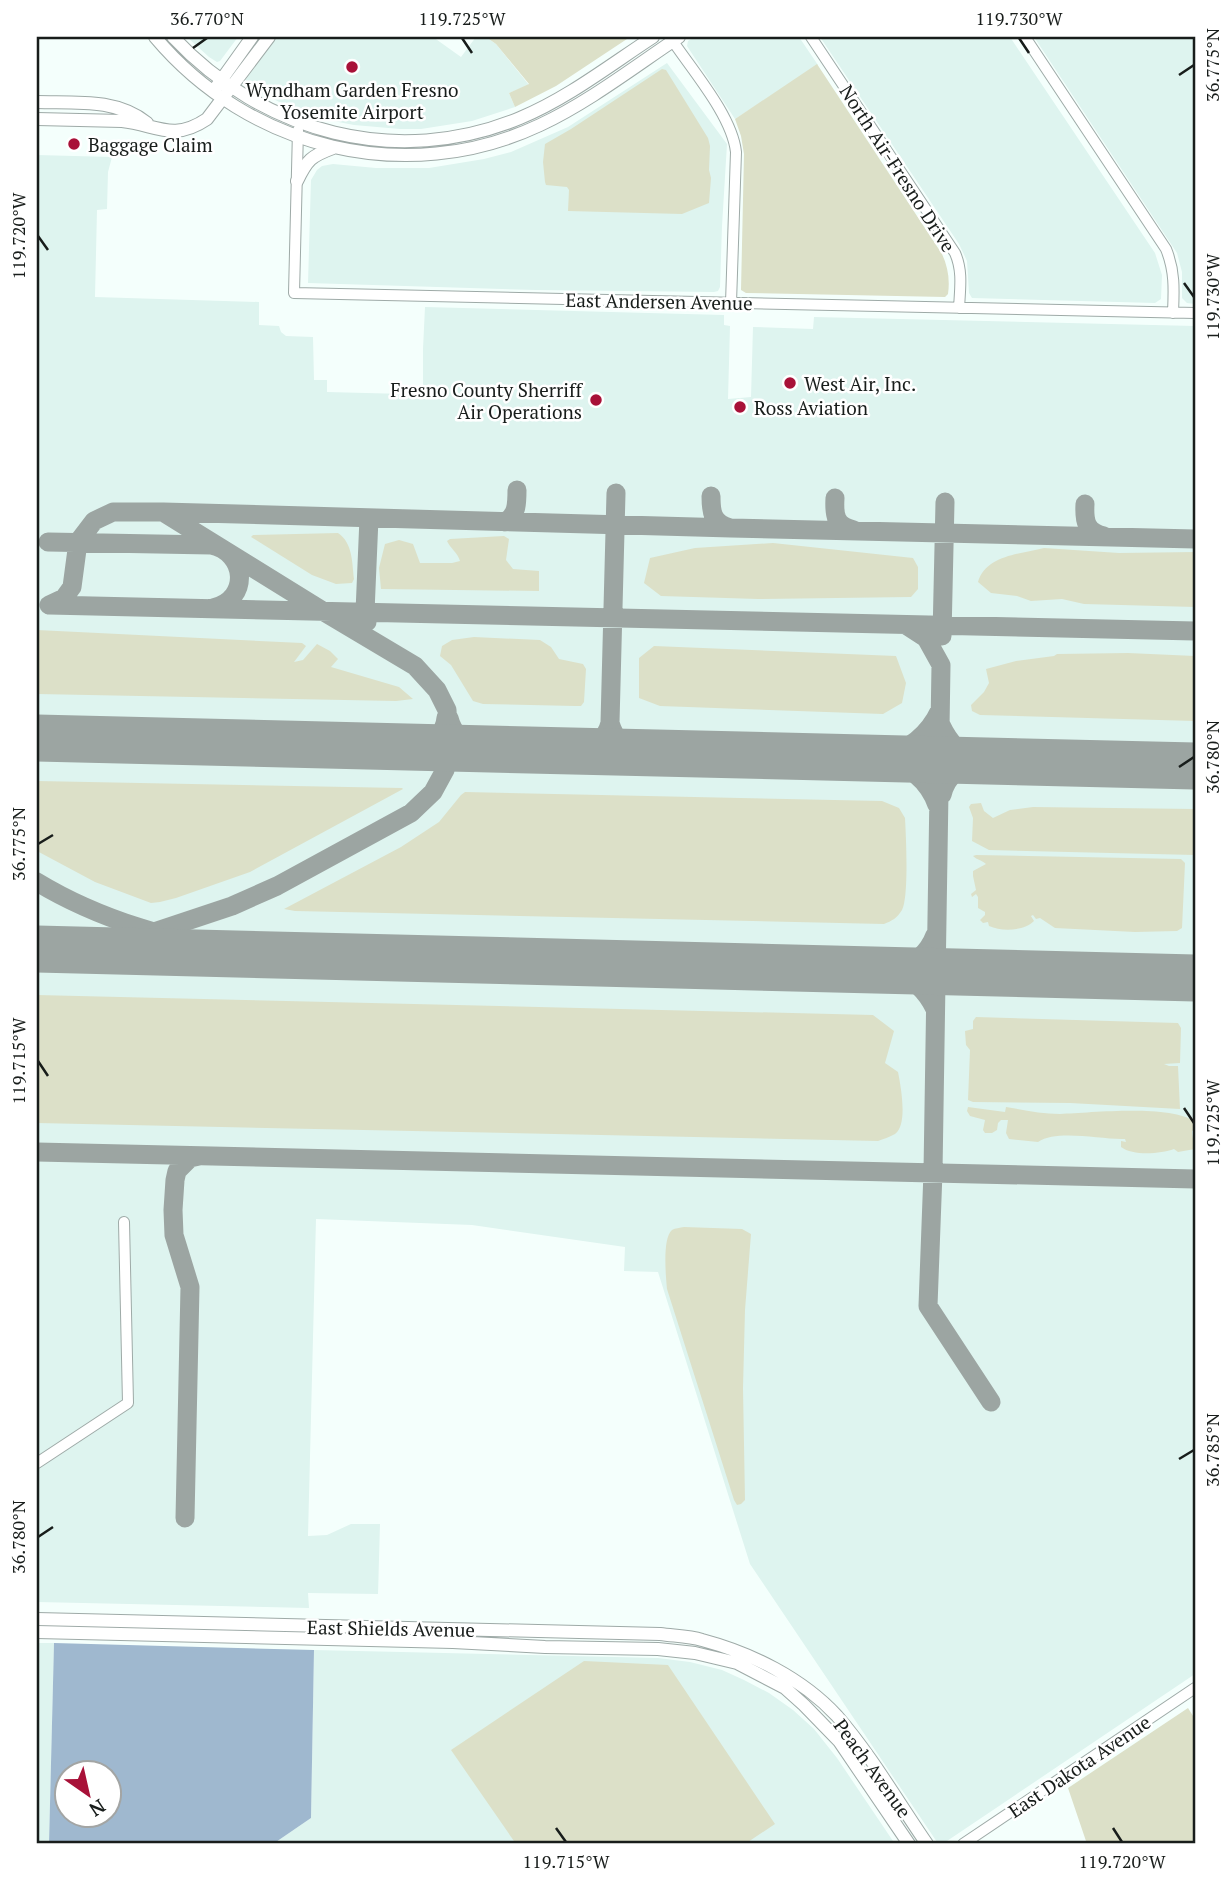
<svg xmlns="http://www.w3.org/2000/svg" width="1232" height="1881" font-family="'PT Serif',serif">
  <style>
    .built { fill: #def4ef }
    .green { fill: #dce0c8 }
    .water { fill: #9fb8cf; fill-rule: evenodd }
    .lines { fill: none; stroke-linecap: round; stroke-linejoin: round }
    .taxiway { stroke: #9ca5a2; stroke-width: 19 }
    .runway { stroke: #9ca5a2; stroke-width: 47 }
    .minor-casing { stroke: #9eaaa7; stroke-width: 12 }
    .major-casing { stroke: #9eaaa7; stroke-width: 14 }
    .minor { stroke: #fff; stroke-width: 10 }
    .major { stroke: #fff; stroke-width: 12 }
    .ticks { fill: none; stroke: #181d1b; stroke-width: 2.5 }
    .poi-dot { fill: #a81138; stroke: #fff; stroke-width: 2.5 }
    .labels { text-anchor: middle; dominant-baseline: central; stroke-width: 5; stroke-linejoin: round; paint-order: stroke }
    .poi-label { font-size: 19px; fill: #181d1b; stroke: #fff; text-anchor: start }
    .street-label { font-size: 19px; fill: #181d1b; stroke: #fff }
    .neatline { fill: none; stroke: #181d1b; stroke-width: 2.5 }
    .ticks-label { font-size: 18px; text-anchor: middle; fill: #181d1b }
  </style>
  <rect width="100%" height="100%" fill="#f4fffc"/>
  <path class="built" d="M187 37H238L220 61 217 62 209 57Z
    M277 37H433L461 57 476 37H486L496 44 529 85 509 93 515 107 472 121 421 129H400L354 125 323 119 289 107 246 85V79Z
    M694 37H799L818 65 735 119 687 46 688 41Z
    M820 37H1010L1155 253 1162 275 1161 299 1155 303 972 298 969 293 967 261 959 244Z
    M1034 37H1195V304L1187 303 1182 298V272L1177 253Z
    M667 63 727 144 722 226 720 287 718 291 714 292 536 290 308 283 311 180 317 170 322 166 333 164 376 168H429L484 159 511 152 568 127Z
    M37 155 112 157 108 172 107 209 97 210 95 297 259 302V325L279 326 281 332 286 336 313 337 314 380H327V392L405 394 406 390H423V349L425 307 724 315V325L730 326 728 399 751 397 753 327 813 329 814 317 1195 326V1674L944 1843 937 1842 750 1564 658 1272 624 1271 625 1247 472 1225 316 1219 308 1536 327 1535 351 1524H380L378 1594 308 1593 309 1608 37 1602Z
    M37 1643H54L49 1844H37Z
    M314 1650 658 1658 690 1662 722 1670 744 1680 769 1693 793 1710 814 1729 837 1758 895 1844H273L311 1818Z"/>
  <path class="green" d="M486 37H630L556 86 515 107 509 93 529 84 496 44Z
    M817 64 942 254C948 267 950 280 948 294L945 297 746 293 741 290 744 154 741 136 735 119Z
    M662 69 666 70 708 138 710 146 709 170 711 178 709 203 682 214 568 211 569 190 567 187 546 185 545 182 543 162 545 144 571 129Z
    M338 533C353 543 352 563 354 579L352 583 336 584 312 575 251 537 253 535Z
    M504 536 509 539 506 560 513 569 539 571V591L381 589 379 568 385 544 399 540 413 544 420 563H452L460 561C458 553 450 548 447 541L450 539Z
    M773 543 913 558 918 567V589L911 597 758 599 661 596 644 583 650 558 695 548Z
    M1044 548 1119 553 1195 552V607L1084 604 1062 599 1031 601 1017 596 991 593 978 582C986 555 1021 554 1044 548Z
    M37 630 302 643 306 646 294 662 303 660 317 644 330 651 338 659 331 667 399 687 413 699 396 701 37 694Z
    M474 637 540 640 551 647 559 659 583 664 586 669 584 702 581 706H575L483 704 473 701 451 665 440 656 442 646 452 640Z
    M654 646 896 656 906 683 902 703 883 714 660 706 639 698V658Z
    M1128 653 1195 656V721L980 715 972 711 971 705 984 692 989 683 986 669 1016 661 1054 656 1057 654Z
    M37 781 402 788 403 789 250 872 176 898 160 902 151 903 95 882 37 851Z
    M465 792 882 801 899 808 905 818C906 836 909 897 902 910 897 918 892 921 884 924L295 911 284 909 401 847 439 822 461 795Z
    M981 803 984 811 993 818 1010 810 1033 807 1195 809V855L989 850 972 841 973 818 969 807 971 804Z
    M976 855 1181 859 1185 863 1182 928 1177 931 1135 932 1055 928 1040 918 1036 919 1033 915 1031 916 1034 921C1024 931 1002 932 989 926L988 922 983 923 980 920 985 915V912L978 908V897L976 894 972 897 971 894 976 890 973 876V871L986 864C982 860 977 860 973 856Z
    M37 995 873 1015 894 1031 885 1063 898 1072C901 1087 908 1125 895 1134 890 1137 883 1139 878 1141L37 1123Z
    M976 1017 1178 1023 1181 1028 1180 1063 1164 1064 1169 1066H1178L1180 1109 1070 1103 973 1102 968 1100 970 1050 966 1045 965 1031 973 1029V1021Z
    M968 1107 1005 1112 1006 1107C1025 1110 1042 1114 1060 1114 1091 1113 1171 1104 1195 1122V1130L1192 1131C1192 1138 1195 1142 1195 1149L1178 1152 1174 1149C1160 1154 1133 1156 1121 1147V1141L1126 1142 1125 1139C1101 1140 1058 1129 1038 1142L1009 1139 1006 1133 1008 1120H1001L998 1123 997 1130 992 1133H985L983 1130 985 1120 970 1116 967 1111Z
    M684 1227 742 1229 751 1234 745 1310 743 1388 745 1500 741 1504 737 1505 734 1500 667 1289C666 1278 662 1238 672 1230 675 1228 680 1228 684 1227Z
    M584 1661 668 1665 775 1824 745 1844H516L451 1750Z
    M1188 1708 1195 1719V1844H1087L1068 1788Z"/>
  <path class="water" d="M54 1643 314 1650 311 1818 273 1844H49ZM66 1772H108V1814H66Z"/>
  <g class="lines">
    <path class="taxiway" d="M711 496C711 512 712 523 730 528
      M835 498C834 515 835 526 854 530
      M1085 504C1084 521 1086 532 1104 536
      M505 522C517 516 517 503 517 490
      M48 542 211 545C246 552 251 599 213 608
      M49 605 64 598 72 587 78 542 94 521 113 512H163L731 528 1195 539
      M49 605 1195 631
      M367 622 365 612 369 518
      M906 625 926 638 941 665 933 1172 928 1306 991 1402
      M942 636 945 502
      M449 718C453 734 463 742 477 749
      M610 723C615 739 622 746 638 752
      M941 725C950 744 960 754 980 760
      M411 747C429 742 444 739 446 718
      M578 751C594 746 606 740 610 723L616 493
      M882 758C907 763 929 781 937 805
      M882 758C909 749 928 736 940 710
      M942 795C947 773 961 768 980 760
      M37 882C101 921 174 940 247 954
      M46 949 125 939 154 932 232 906 277 886 411 813 433 792 445 770 449 748 447 710 437 690 415 666 321 610 166 514
      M895 971C914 964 928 954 935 935
      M895 971C914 980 926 990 935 1009
      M37 1152 1195 1179
      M185 1518 190 1287 174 1235 173 1210 175 1180 177 1171 190 1158 199 1156"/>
    <path class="runway" d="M37 738 1195 766
      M37 949 1195 978"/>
    <g class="minor-casing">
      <path id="minor" d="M670 37C691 69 732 115 736 152L731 303
        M811 37 955 253C963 271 960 289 959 308
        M1025 37 1166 249C1175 271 1174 290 1173 313
        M298 130 294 293 1195 313
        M37 1463 128 1403 124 1222
        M963 1844 1195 1688"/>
    </g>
    <g class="major-casing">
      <path id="major" d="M155 37C249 149 406 188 540 125 589 102 634 67 679 37
        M173 37C263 133 397 169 520 118 568 98 610 65 653 37
        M217 86 252 37
        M37 102C75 103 116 98 147 123
        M37 119 122 121C157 125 173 142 207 119L269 37
        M297 181C307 160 311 156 333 148
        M37 1619 660 1634C674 1636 689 1636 702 1640 751 1653 802 1678 837 1716 871 1755 898 1802 927 1844
        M37 1632 453 1642 545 1647 658 1649 695 1653 737 1663 785 1688 804 1705 839 1741 909 1844"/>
    </g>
    <use href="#minor" class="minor"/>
    <use href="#major" class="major"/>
  </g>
  <path class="ticks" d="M462 38 472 53M1019 38 1029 53M193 48 207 38M1179 75 1194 65M38 236 48 250M1184 283 1194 297M1179 767 1194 757M38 844 53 835M38 1061 48 1076M1184 1108 1194 1123M1179 1459 1194 1450M38 1537 53 1527M556 1828 566 1842M1113 1828 1122 1842"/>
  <g class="poi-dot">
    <circle cx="352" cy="67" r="7"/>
    <circle cx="74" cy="144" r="7"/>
    <circle cx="790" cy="383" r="7"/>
    <circle cx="596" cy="400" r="7"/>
    <circle cx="740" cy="407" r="7"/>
  </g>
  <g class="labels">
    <g class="poi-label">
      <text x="352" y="89" text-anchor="middle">Wyndham Garden Fresno<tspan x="352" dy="22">Yosemite Airport</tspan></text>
      <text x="88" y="144">Baggage Claim</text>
      <text x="804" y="383">West Air, Inc.</text>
      <text x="582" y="389" text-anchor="end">Fresno County Sherriff<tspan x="582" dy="22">Air Operations</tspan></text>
      <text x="754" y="407">Ross Aviation</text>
    </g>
    <g class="street-label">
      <text transform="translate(898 168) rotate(57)">North Air-Fresno Drive</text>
      <text transform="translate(659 301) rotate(1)">East Andersen Avenue</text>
      <text transform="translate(391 1628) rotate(1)">East Shields Avenue</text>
      <text transform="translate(1079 1766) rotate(-34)">East Dakota Avenue</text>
      <text transform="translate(873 1768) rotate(54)">Peach Avenue</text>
    </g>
  </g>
  <rect width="1232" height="1881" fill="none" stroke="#ffffff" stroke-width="77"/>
  <g transform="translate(88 1794) rotate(146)"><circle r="33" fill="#ffffff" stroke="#a3a5a4" stroke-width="2"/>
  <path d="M0-5L12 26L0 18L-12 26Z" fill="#a81138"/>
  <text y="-10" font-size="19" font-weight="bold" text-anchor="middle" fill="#181d1b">N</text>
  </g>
  <rect x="38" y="38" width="1156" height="1804" class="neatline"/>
  <g class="ticks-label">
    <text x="207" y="25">36.770°N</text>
    <text x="462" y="25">119.725°W</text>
    <text x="1019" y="25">119.730°W</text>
    <text transform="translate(1213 65) rotate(-90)" y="6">36.775°N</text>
    <text transform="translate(19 236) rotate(-90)" y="6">119.720°W</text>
    <text transform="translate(1213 297) rotate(-90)" y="6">119.730°W</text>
    <text transform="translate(1213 757) rotate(-90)" y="6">36.780°N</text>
    <text transform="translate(19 844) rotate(-90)" y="6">36.775°N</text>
    <text transform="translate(19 1061) rotate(-90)" y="6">119.715°W</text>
    <text transform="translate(1213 1123) rotate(-90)" y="6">119.725°W</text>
    <text transform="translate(1213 1450) rotate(-90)" y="6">36.785°N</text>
    <text transform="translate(19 1537) rotate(-90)" y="6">36.780°N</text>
    <text x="566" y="1868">119.715°W</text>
    <text x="1122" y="1868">119.720°W</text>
  </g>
</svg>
